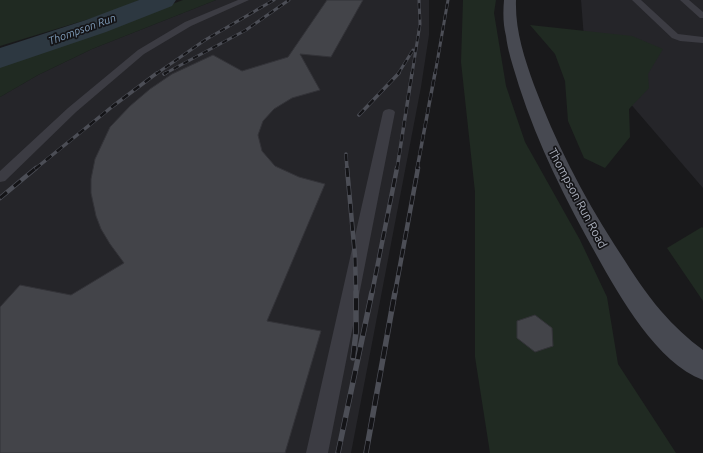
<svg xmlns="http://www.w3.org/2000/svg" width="703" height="453" font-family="Ubuntu,sans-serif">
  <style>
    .built { fill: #252529 }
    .green { fill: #202a22 }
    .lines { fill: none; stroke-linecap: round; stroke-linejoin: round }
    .river { fill: #2d3841; fill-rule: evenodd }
    .building { fill: #434449; stroke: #333338 }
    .lane { fill: #3c3c43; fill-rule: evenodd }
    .secondary { fill: #474951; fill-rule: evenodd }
    .rail-far3-casing { stroke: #4c4e56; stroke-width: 3 }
    .rail-far2-casing { stroke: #4c4e56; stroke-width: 3.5 }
    .rail-far1-casing { stroke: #4c4e56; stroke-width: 4.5 }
    .rail-casing { stroke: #4c4e56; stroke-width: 5.5 }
    .rail-far3 { stroke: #141417; stroke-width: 2; stroke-dasharray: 5.5; stroke-linecap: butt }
    .rail-far2 { stroke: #141417; stroke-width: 2.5; stroke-dasharray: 7; stroke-linecap: butt }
    .rail-far1 { stroke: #141417; stroke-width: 3; stroke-dasharray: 9; stroke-linecap: butt }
    .rail { stroke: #141417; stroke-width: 4; stroke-dasharray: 12; stroke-linecap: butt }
    .labels { text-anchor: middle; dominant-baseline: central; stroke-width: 3.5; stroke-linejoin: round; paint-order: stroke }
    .far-water-label { font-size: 11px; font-style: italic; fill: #7f9cb9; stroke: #141417 }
    .street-label { font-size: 12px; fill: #aaafbc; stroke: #141417 }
  </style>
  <rect width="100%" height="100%" fill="#19191b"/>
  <path class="built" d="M216 0H429V35L421 87 351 453H0V97L38 75 92 49Z
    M581 0H703V188L585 51Z"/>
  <path class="green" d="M0 0H139L112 12 0 46Z
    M183 0H216L92 49 38 75 0 97V66L76 40Z
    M463 0H496L494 13 506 86 525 142 580 240 607 297 618 364 676 453H490L475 357V192L461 62Z
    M530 25 632 36 663 49 648 74 649 88 629 109 630 137 605 168 584 158 568 121 565 81 555 54Z
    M702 227 703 228V301L667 248Z"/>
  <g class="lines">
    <path class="river" d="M139 0H176L172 6 106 32 0 68V48L86 20Z"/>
  </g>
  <path class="building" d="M327 0H363L331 57 300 54 320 90 292 98 274 109 263 121 258 135 262 151 275 166 299 177 325 184 267 321 321 331 285 453H0V307L20 285 71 295 124 263 110 244 101 229 96 216 91 193V179L95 159 110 127 130 106 150 89 172 74 213 55 242 71 288 57Z
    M535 315 552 328 553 346 535 352 517 338V321Z"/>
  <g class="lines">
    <path class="lane" d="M238 0H249L191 26 144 54 76 112 5 181 0 182V171L68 108 138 50 185 22Z
      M632 0H641L678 34 703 37V43L680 41 672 38Z
      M680 0H689L703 12V18H700Z
      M389 109 393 110 395 112 328 453H306L383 112 385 110Z"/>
    <path class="secondary" d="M504 0H516C515 30 524 57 534 85 555 141 582 194 614 244 629 267 643 290 661 311 674 326 688 339 703 350V380C657 363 620 297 597 256 566 201 538 145 519 86 514 69 508 53 506 36 503 24 503 12 504 0Z"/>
    <g class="rail-far3-casing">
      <path id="rail-far3" d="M156 74 205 40 274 0
        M164 74 246 30 289 0
        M398 74 413 50
        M412 74 420 24 419 0
        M435 74 448 0"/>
    </g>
    <g class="rail-far2-casing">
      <path id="rail-far2" d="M164 74 166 73
        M359 115 399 73
        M346 154 347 169
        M35 169 113 106 157 73
        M397 169 412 73
        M417 169 435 73"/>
    </g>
    <g class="rail-far1-casing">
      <path id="rail-far1" d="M347 168 355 256 356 293
        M0 198 36 168
        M372 293 397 168
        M395 293 418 168"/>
    </g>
    <g class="rail-casing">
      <path id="rail" d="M353 358 356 332V292
        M338 453 372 292
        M366 453 395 292"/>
    </g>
    <use href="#rail-far3" class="rail-far3"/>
    <use href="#rail-far2" class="rail-far2"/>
    <use href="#rail-far1" class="rail-far1"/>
    <use href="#rail" class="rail"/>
  </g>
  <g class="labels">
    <g class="far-water-label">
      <text transform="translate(82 29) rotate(-20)">Thompson Run</text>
    </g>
    <g class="street-label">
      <text transform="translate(578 198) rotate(62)">Thompson Run Road</text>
    </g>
  </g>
</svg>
